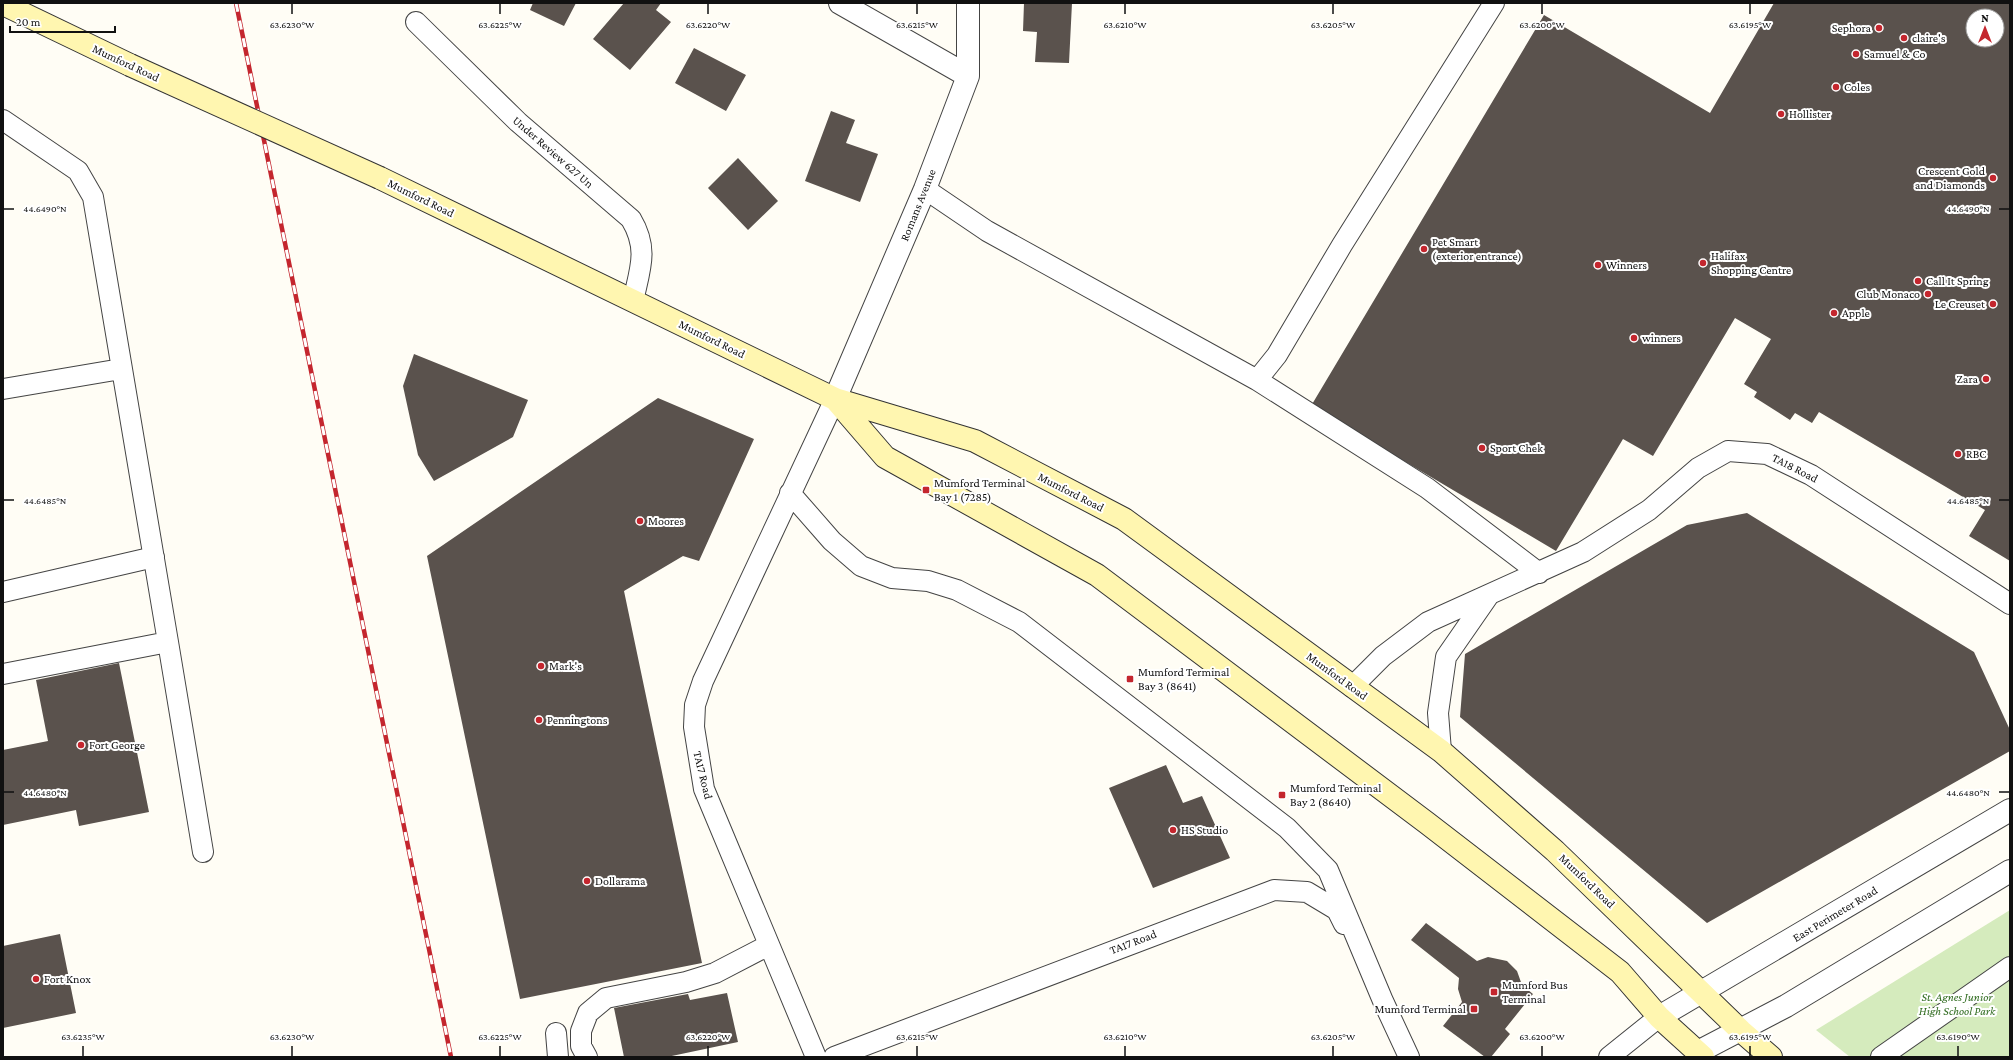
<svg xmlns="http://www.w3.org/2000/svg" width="2013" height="1060" font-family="'Crimson Pro',serif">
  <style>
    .green { fill: #d5ebbd }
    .building { fill: #5a524d; fill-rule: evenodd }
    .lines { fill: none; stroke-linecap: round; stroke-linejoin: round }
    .lane-casing { stroke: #444; stroke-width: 22 }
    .street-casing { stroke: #444; stroke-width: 24 }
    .secondary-casing { stroke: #333; stroke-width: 24 }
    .lane { stroke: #fff; stroke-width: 20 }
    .street { stroke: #fff; stroke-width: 22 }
    .secondary { stroke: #fff6b0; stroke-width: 22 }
    .rail-casing { stroke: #c4262e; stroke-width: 4.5 }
    .rail { stroke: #fff; stroke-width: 3; stroke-dasharray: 9; stroke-linecap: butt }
    .secondary-bridge-casing { stroke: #333; stroke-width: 24; stroke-linecap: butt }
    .secondary-bridge { stroke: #fff6b0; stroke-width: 22 }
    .ticks { fill: none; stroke: #111; stroke-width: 1.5 }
    .poi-dot { fill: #c4262e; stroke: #fff; stroke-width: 1.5 }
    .labels { text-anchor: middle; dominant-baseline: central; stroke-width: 4; stroke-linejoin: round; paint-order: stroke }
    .poi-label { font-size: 12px; fill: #111; stroke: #fff; text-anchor: start }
    .street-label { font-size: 12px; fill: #111; stroke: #fff }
    .park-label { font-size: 12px; font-style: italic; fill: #2f6b1f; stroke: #fff }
    .ticks-label { font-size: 10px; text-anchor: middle; fill: #111; stroke: #fff; stroke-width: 4; stroke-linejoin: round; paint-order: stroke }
  </style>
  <rect width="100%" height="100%" fill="#fffdf5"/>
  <path class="green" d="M2010 910V1057H1850L1816 1030Z"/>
  <path class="building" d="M533 3H576L564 26 530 10Z
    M624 3H661L656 10 671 22 630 70 593 39Z
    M1024 3H1072L1069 63 1035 62 1037 32 1023 31Z
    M1774 3H2010V561L1969 536 1985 510 1819 412 1812 423 1795 413 1790 420 1754 397 1757 392 1744 384 1771 339 1735 318 1653 456 1623 439 1556 551 1311 406 1544 15 1710 113ZM1973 16H1997V40H1973Z
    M694 48 746 75 726 111 675 83Z
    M831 111 855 120 846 143 878 154 860 202 805 181Z
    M738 158 778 201 748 230 708 188Z
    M414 354 528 400 513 437 434 481 418 455 403 386Z
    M658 398 754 439 699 561 683 556 624 591 702 963 520 999 427 556Z
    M1747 513 1974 652 2010 730V751L1707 923 1460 717 1465 654 1687 525Z
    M119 663 149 812 79 826 76 810 3 825V750L48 741 36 680Z
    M1166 765 1183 803 1202 796 1230 858 1153 888 1109 788Z
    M1426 923 1477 961 1488 957 1507 961 1517 971 1522 985 1533 994 1505 1029 1510 1034 1491 1057H1485L1443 1026 1462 1002 1458 989 1459 978 1411 940Z
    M60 934 76 1013 3 1028V946Z
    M727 993 738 1042 667 1057H624L614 1008 688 994 690 1000Z"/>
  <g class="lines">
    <g class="lane-casing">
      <path id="lane" d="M416 22 518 122 631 219C649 249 640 269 633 301
        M3 120 78 171 93 197 168 642 3 674
        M925 189 987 231 1257 380 1427 488 1539 573
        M1257 380 1277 355 1342 245 1494 3
        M3 389 121 369
        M790 493 832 541 861 566 892 578 928 581 957 590 1019 622 1287 828 1328 870 1383 1001 1409 1057
        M3 592 154 557
        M168 642 203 852
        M1352 687 1383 656 1428 622 1583 552 1649 510 1698 468 1728 451 1767 454 1811 475 2010 604
        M1441 751 1438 713 1446 657 1489 595
        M556 1033 558 1057
        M587 1057 581 1046V1031L588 1013 606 998 686 982 715 973 769 945
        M816 1057 704 789 694 727 695 705 703 681 835 399
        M834 1057 1274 890 1307 892 1337 910 1344 924
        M1609 1057 1659 1017
        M1881 1057 2010 967"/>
    </g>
    <g class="street-casing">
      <path id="street" d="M840 3 968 76
        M835 399 925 189 968 76V3
        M1659 1017 2010 810
        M1698 1052 1786 1006 2010 871"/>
    </g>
    <g class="secondary-casing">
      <path id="secondary" d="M3 4 130 65
        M380 178 835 399 975 441 1124 519 1441 751 1555 851 1741 1031 1771 1057
        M835 399 885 457 1097 575 1427 823 1620 972 1659 1017 1703 1057"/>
    </g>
    <use href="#lane" class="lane"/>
    <use href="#street" class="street"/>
    <use href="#secondary" class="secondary"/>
    <g class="rail-casing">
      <path id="rail" d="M236 3 451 1057"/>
    </g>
    <use href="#rail" class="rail"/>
    <g class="secondary-bridge-casing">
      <path id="secondary-bridge" d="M130 65 380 178"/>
    </g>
    <use href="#secondary-bridge" class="secondary-bridge"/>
  </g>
  <path class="ticks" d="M292 4V14M500 4V14M708 4V14M917 4V14M1125 4V14M1333 4V14M1542 4V14M1750 4V14M4 209H14M1999 209H2009M4 500H14M1999 500H2009M4 792H14M1999 792H2009M83 1046V1056M292 1046V1056M500 1046V1056M708 1046V1056M917 1046V1056M1125 1046V1056M1333 1046V1056M1542 1046V1056M1750 1046V1056M1958 1046V1056"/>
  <g class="poi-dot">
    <circle cx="1879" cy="28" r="4"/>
    <circle cx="1904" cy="38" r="4"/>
    <circle cx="1856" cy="54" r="4"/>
    <circle cx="1836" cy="87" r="4"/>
    <circle cx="1781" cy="114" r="4"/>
    <circle cx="1993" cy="178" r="4"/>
    <circle cx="1424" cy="249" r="4"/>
    <circle cx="1703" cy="263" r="4"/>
    <circle cx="1598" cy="265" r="4"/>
    <circle cx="1918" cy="281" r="4"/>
    <circle cx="1928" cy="294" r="4"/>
    <circle cx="1993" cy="304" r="4"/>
    <circle cx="1834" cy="313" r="4"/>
    <circle cx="1634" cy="338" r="4"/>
    <circle cx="1986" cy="379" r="4"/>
    <circle cx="1482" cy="448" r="4"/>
    <circle cx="1958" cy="454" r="4"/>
    <rect x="922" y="486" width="8" height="8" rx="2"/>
    <circle cx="640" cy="521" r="4"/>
    <circle cx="541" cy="666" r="4"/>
    <rect x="1126" y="675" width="8" height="8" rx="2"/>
    <circle cx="539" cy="720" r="4"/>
    <circle cx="81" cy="745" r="4"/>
    <rect x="1278" y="791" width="8" height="8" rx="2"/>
    <circle cx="1173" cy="830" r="4"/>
    <circle cx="587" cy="881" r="4"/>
    <circle cx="36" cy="979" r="4"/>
    <rect x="1490" y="988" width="8" height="8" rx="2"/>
    <rect x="1470" y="1005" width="8" height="8" rx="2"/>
  </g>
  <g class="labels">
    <g class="poi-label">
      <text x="1871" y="28" text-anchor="end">Sephora</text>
      <text x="1912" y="38">claire's</text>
      <text x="1864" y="54">Samuel &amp; Co</text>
      <text x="1844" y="87">Coles</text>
      <text x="1789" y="114">Hollister</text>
      <text x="1985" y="171" text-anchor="end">Crescent Gold<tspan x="1985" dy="14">and Diamonds</tspan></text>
      <text x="1432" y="242">Pet Smart<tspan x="1432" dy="14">(exterior entrance)</tspan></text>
      <text x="1711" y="256">Halifax<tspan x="1711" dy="14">Shopping Centre</tspan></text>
      <text x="1606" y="265">Winners</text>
      <text x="1926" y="281">Call It Spring</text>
      <text x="1920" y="294" text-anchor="end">Club Monaco</text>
      <text x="1985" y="304" text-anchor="end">Le Creuset</text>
      <text x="1842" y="313">Apple</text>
      <text x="1642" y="338">winners</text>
      <text x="1978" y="379" text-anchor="end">Zara</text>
      <text x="1490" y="448">Sport Chek</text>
      <text x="1966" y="454">RBC</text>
      <text x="934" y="483">Mumford Terminal<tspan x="934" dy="14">Bay 1 (7285)</tspan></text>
      <text x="648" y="521">Moores</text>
      <text x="549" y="666">Mark's</text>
      <text x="1138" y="672">Mumford Terminal<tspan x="1138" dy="14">Bay 3 (8641)</tspan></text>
      <text x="547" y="720">Penningtons</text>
      <text x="89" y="745">Fort George</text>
      <text x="1290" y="788">Mumford Terminal<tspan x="1290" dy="14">Bay 2 (8640)</tspan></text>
      <text x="1181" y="830">HS Studio</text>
      <text x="595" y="881">Dollarama</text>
      <text x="44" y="979">Fort Knox</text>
      <text x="1502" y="985">Mumford Bus<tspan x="1502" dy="14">Terminal</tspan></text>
      <text x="1466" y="1009" text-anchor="end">Mumford Terminal</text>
    </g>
    <g class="street-label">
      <text transform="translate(126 63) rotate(25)">Mumford Road</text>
      <text transform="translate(553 152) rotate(41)">Under Review 627 Un</text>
      <text transform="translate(421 198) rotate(26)">Mumford Road</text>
      <text transform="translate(918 205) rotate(-68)">Romans Avenue</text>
      <text transform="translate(712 339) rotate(26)">Mumford Road</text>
      <text transform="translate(1795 468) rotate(27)">TA18 Road</text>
      <text transform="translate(1071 492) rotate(27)">Mumford Road</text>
      <text transform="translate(1337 676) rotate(36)">Mumford Road</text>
      <text transform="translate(703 775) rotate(76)">TA17 Road</text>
      <text transform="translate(1587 881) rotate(44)">Mumford Road</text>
      <text transform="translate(1835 914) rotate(-31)">East Perimeter Road</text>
      <text transform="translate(1133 942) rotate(-21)">TA17 Road</text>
    </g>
    <g class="park-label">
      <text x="1957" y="997">St. Agnes Junior<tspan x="1957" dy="14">High School Park</tspan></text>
    </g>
  </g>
  <g class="ticks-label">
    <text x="292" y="28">63.6230°W</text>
    <text x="500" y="28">63.6225°W</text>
    <text x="708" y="28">63.6220°W</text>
    <text x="917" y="28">63.6215°W</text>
    <text x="1125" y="28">63.6210°W</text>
    <text x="1333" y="28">63.6205°W</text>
    <text x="1542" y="28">63.6200°W</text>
    <text x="1750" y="28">63.6195°W</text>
    <text x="45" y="212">44.6490°N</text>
    <text x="1968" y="212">44.6490°N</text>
    <text x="45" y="504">44.6485°N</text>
    <text x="1968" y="504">44.6485°N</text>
    <text x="45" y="796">44.6480°N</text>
    <text x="1968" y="796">44.6480°N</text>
    <text x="83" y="1040">63.6235°W</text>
    <text x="292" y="1040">63.6230°W</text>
    <text x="500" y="1040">63.6225°W</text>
    <text x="708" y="1040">63.6220°W</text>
    <text x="917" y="1040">63.6215°W</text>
    <text x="1125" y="1040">63.6210°W</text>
    <text x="1333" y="1040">63.6205°W</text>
    <text x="1542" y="1040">63.6200°W</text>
    <text x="1750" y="1040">63.6195°W</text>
    <text x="1958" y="1040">63.6190°W</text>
  </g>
  <rect width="2013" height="1060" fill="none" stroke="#111111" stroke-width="8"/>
  <g transform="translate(1985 28)"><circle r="19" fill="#ffffff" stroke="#a0a0a0"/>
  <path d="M0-3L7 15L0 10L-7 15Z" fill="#c4262e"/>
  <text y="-6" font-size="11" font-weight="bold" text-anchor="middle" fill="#111111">N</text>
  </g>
  <path d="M10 26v6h105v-6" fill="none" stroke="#111111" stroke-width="2"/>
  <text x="16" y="26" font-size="12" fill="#111111" stroke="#ffffff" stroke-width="3" paint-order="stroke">20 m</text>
</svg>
